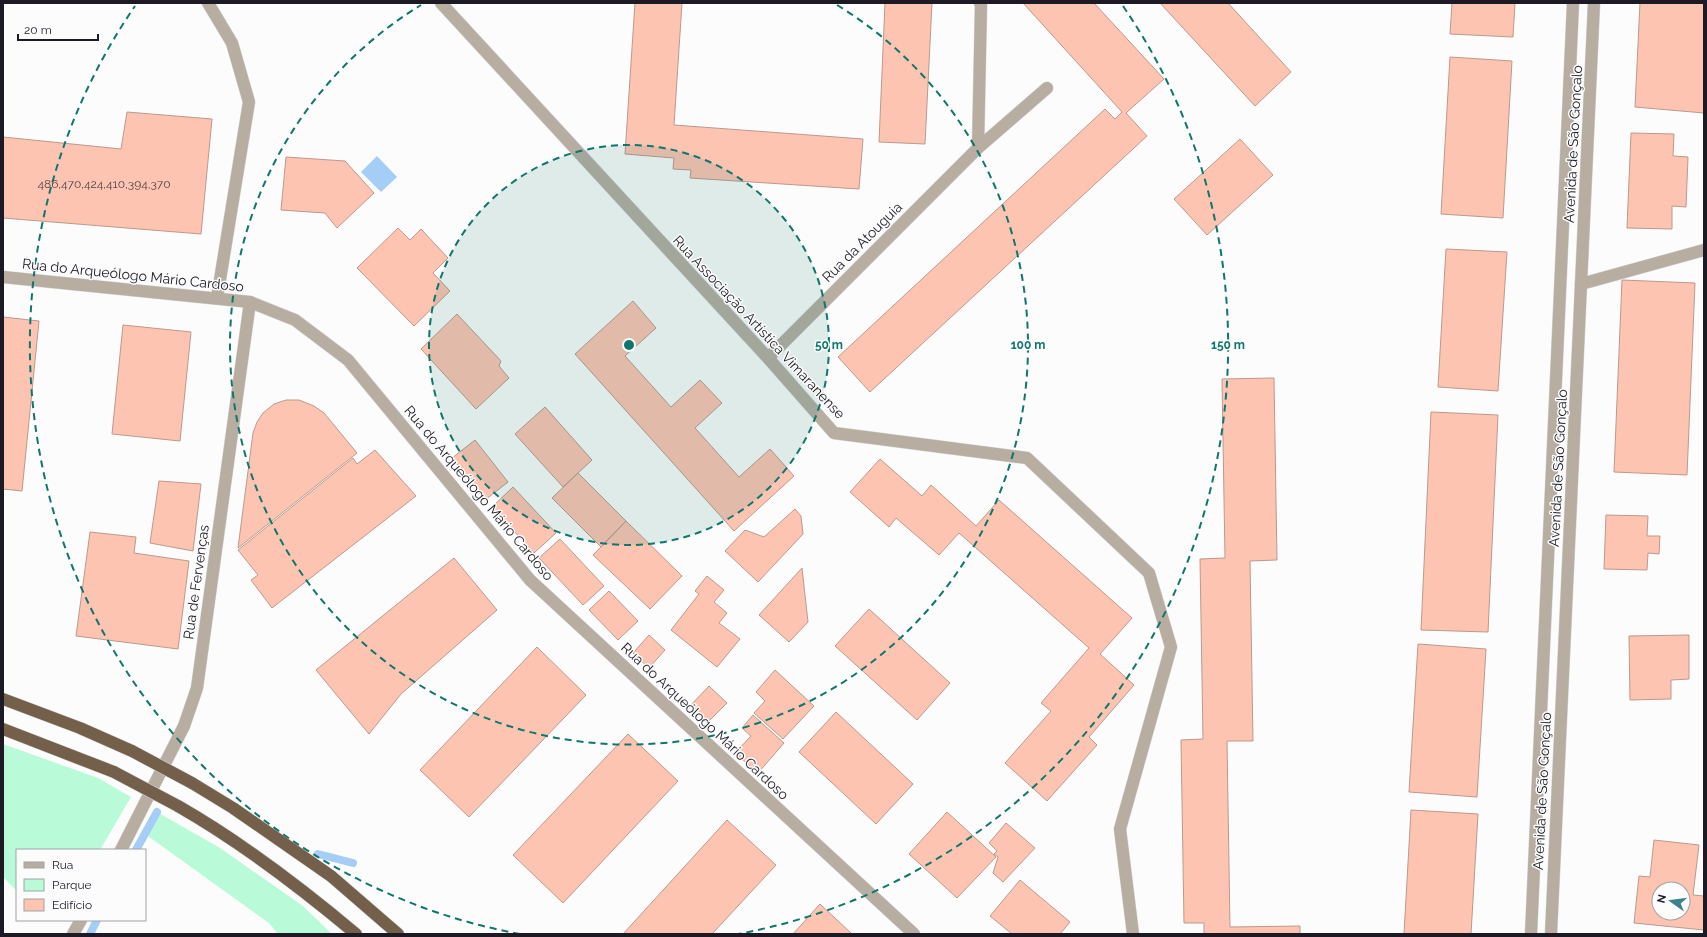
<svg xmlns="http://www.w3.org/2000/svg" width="1707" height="937" font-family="Raleway,sans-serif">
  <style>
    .green { fill: #b9fbd9 }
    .water { fill: #a4cef6 }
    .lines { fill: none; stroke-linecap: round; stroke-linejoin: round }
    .stream { stroke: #a4cef6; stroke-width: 8 }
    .building { fill: #fec4b2; stroke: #bc998e; fill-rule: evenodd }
    .minor-casing { stroke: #d7d8d9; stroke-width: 13 }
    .tertiary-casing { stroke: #d7d8d9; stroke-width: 13 }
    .trunk-casing { stroke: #d7d8d9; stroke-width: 13 }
    .minor { stroke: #b8ada1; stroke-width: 12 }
    .tertiary { stroke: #b8ada1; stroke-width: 12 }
    .trunk { stroke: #74604a; stroke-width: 12 }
    .trunk-bridge-casing { stroke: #d7d8d9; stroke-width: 13; stroke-linecap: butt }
    .trunk-bridge { stroke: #74604a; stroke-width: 12 }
    .ring { fill: none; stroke: #0f766e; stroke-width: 2; stroke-dasharray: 7 5 }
    .labels { text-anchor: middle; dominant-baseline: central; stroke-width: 3; stroke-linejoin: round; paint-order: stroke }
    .number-label { font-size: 12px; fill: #554449 }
    .street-label { font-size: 14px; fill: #1d1a26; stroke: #fbfcfb }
    .centre { fill: #0f766e; stroke: #fbfcfb; stroke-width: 2 }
    .ring-label { font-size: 12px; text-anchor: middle; font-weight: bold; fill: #0f766e; stroke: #fbfcfb; stroke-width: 3; stroke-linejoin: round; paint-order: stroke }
  </style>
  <rect width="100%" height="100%" fill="#fbfcfb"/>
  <path class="green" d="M3 744 98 778 131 797 100 850H17V891L3 877Z
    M157 812 220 848 303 906 332 934H278L269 923 145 834Z"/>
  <path class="water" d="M377 156 397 177 381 192 361 172Z"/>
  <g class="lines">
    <path class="stream" d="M136 850 157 812
      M318 854 353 863
      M90 934 97 920"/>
  </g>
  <path class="building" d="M635 3H682L674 125 863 139 859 189 690 178 691 170 673 169 674 158 625 154Z
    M885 3H932L925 144 879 142Z
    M1023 3H1094L1164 79 1126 113 1147 136 870 392 838 357 1105 109 1115 119 1122 112Z
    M1160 3H1228L1291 72 1255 106Z
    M1452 3H1515L1513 37 1450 34Z
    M1640 3H1704V113L1635 107Z
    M1450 57 1512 61 1503 218 1441 214Z
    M127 112 212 119 201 234 3 218V137L121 149Z
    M1631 133 1674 134 1673 156 1688 157 1686 207 1672 206V229L1627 228Z
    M1240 139 1273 175 1207 235 1174 199Z
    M286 157 345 161 374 193 337 228 325 213 281 210Z
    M398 228 410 240 421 229 448 258 433 273 450 291 414 326 357 268Z
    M1446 249 1507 252 1498 391 1438 387Z
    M1622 280 1695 283 1687 475 1614 472Z
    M633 301 656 328 625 356 671 407 700 380 722 403 695 428 739 477 770 449 794 476 734 531 575 354Z
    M457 314 501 361 499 366 509 378 476 409 421 349Z
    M3 317 39 321 22 491 3 489Z
    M123 325 191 332 180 441 112 434Z
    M1274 378 1277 560 1250 561 1253 741H1227L1230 927 1300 926V934H1204V923H1184L1181 740 1203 739 1200 559 1225 558 1222 379Z
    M286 400H299L314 406 324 413 357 453 238 548 253 433 257 422 263 413 274 404Z
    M545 407 592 460 563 487 515 434Z
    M1431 412 1498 415 1488 632 1421 630Z
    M475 440 508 482 485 500 452 458Z
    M375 450 416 496 272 608 251 580 258 575 238 550 353 458 357 464Z
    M880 459 922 496 931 485 976 526 999 500 1132 618 1100 654 1134 685 1089 737 1097 745 1047 801 1005 763 1051 711 1041 703 1089 648 959 533 939 555 896 518 889 527 850 492Z
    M578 473 626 521 601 547 552 498Z
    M159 481 201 484 193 551 150 543Z
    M513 487 556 533 534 553 492 507Z
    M795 509 801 516 803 534 758 582 725 551 745 530 764 537Z
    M1606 515 1648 516 1647 536H1660L1659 554 1648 553 1647 570 1604 569Z
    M626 521 682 576 650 609 593 555Z
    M90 532 136 537 134 553 189 561 178 649 76 636Z
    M560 539 604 586 583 605 539 558Z
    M454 558 497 610 401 694 369 734 316 670Z
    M802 568 808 622 789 642 759 615Z
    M707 576 724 590 714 602 727 613 719 623 740 639 717 667 671 630 699 594 695 591Z
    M609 591 638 621 618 640 589 610Z
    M869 609 950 683 917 720 835 646Z
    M649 635 665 650 649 668 633 653Z
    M1689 635V679L1671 680V699L1630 700 1629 636Z
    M1418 644 1486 649 1477 797 1409 792Z
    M537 647 586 695 469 817 420 770Z
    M775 670 814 706 783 739 754 713 765 701 756 692Z
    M709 686 727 703 707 723 690 706Z
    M836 712 913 784 876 824 799 752Z
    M753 715 784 743 758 773 735 753 751 736 742 728Z
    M628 734 678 781 563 903 513 855Z
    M1411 810 1478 814 1471 934H1404Z
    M947 812 996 857 957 898 909 854Z
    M727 820 776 865 712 934H623Z
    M1006 823 1035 848 1003 882 993 873 998 857 994 854 997 851 989 843Z
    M1654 840 1699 845 1693 895 1704 896V930L1634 923 1639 876 1650 877ZM1659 889H1683V913H1659Z
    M1020 880 1070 922 1060 934H1012L990 916Z
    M820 904 852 934H793Z"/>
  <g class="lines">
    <g class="minor-casing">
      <path id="minor" d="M441 3 768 358 834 433 1027 458 1149 573 1171 647 1120 829 1133 934
        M978 148 981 5 980 3
        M3 277 250 302 295 320 348 360 530 580 914 934
        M1581 284 1704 250
        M768 358 978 148 1047 88"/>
    </g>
    <g class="tertiary-casing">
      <path id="tertiary" d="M208 3 232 43 249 102 217 298
        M121 850 184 726 197 688 250 302
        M73 934 81 920
        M1531 934 1573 3
        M1551 934 1594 3"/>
    </g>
    <g class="trunk-casing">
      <path id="trunk" d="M3 699 80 728 132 751
        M3 729 114 772
        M192 783 233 808 331 876 398 934
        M178 806C241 842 300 887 356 934"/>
    </g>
    <use href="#minor" class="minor"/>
    <use href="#tertiary" class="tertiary"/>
    <use href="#trunk" class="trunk"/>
    <g class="trunk-bridge-casing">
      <path id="trunk-bridge" d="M132 751 192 783
        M114 772 178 806"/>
    </g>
    <use href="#trunk-bridge" class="trunk-bridge"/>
  </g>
  <circle cx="629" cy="345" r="200" fill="#0f766e" fill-opacity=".12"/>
  <g class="ring">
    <circle cx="629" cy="345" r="200"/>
    <path d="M837 5A399 399 0 1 1 421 5"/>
    <path d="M520 934A599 599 0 0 1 135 6M1123 6A599 599 0 0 1 738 934"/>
  </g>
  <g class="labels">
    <g class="number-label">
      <text x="104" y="184">486,470,424,410,394,370</text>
    </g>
    <g class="street-label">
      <text transform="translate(1573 144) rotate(-87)">Avenida de São Gonçalo</text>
      <text transform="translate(862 242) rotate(-45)">Rua da Atouguia</text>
      <text transform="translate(133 275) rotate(6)">Rua do Arqueólogo Mário Cardoso</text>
      <text transform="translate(759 327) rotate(47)">Rua Associação Artística Vimaranense</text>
      <text transform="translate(1558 468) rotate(-87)">Avenida de São Gonçalo</text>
      <text transform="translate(479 493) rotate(50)">Rua do Arqueólogo Mário Cardoso</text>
      <text transform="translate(196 582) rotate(-82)">Rua de Fervenças</text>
      <text transform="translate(705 721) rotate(43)">Rua do Arqueólogo Mário Cardoso</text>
      <text transform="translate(1542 791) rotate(-87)">Avenida de São Gonçalo</text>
    </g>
  </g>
  <circle cx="629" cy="345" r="6" class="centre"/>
  <g class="ring-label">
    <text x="829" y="349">50 m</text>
    <text x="1028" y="349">100 m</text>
    <text x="1228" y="349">150 m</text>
  </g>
  <rect width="1707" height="937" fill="none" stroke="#1d1a26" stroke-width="8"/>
  <rect x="16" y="849" width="130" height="72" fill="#fbfcfb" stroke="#a2a2a6"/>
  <rect x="24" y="862" width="20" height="6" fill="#b8ada1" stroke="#a2a2a6"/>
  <text x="52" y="869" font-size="12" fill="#1d1a26">Rua</text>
  <rect x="24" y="879" width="20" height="12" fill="#b9fbd9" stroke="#a2a2a6"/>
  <text x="52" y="889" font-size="12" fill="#1d1a26">Parque</text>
  <rect x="24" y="899" width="20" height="12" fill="#fec4b2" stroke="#a2a2a6"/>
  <text x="52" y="909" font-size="12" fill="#1d1a26">Edifício</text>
  <g transform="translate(1671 901) rotate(284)"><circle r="19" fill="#fbfcfb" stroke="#a2a2a6"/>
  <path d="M0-3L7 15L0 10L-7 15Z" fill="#3c828d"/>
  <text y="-6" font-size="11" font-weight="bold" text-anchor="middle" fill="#1d1a26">N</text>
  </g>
  <path d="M18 34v6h80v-6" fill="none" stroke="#1d1a26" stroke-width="2"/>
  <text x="24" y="34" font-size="12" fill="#1d1a26" stroke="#fbfcfb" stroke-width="3" paint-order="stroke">20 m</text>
</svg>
